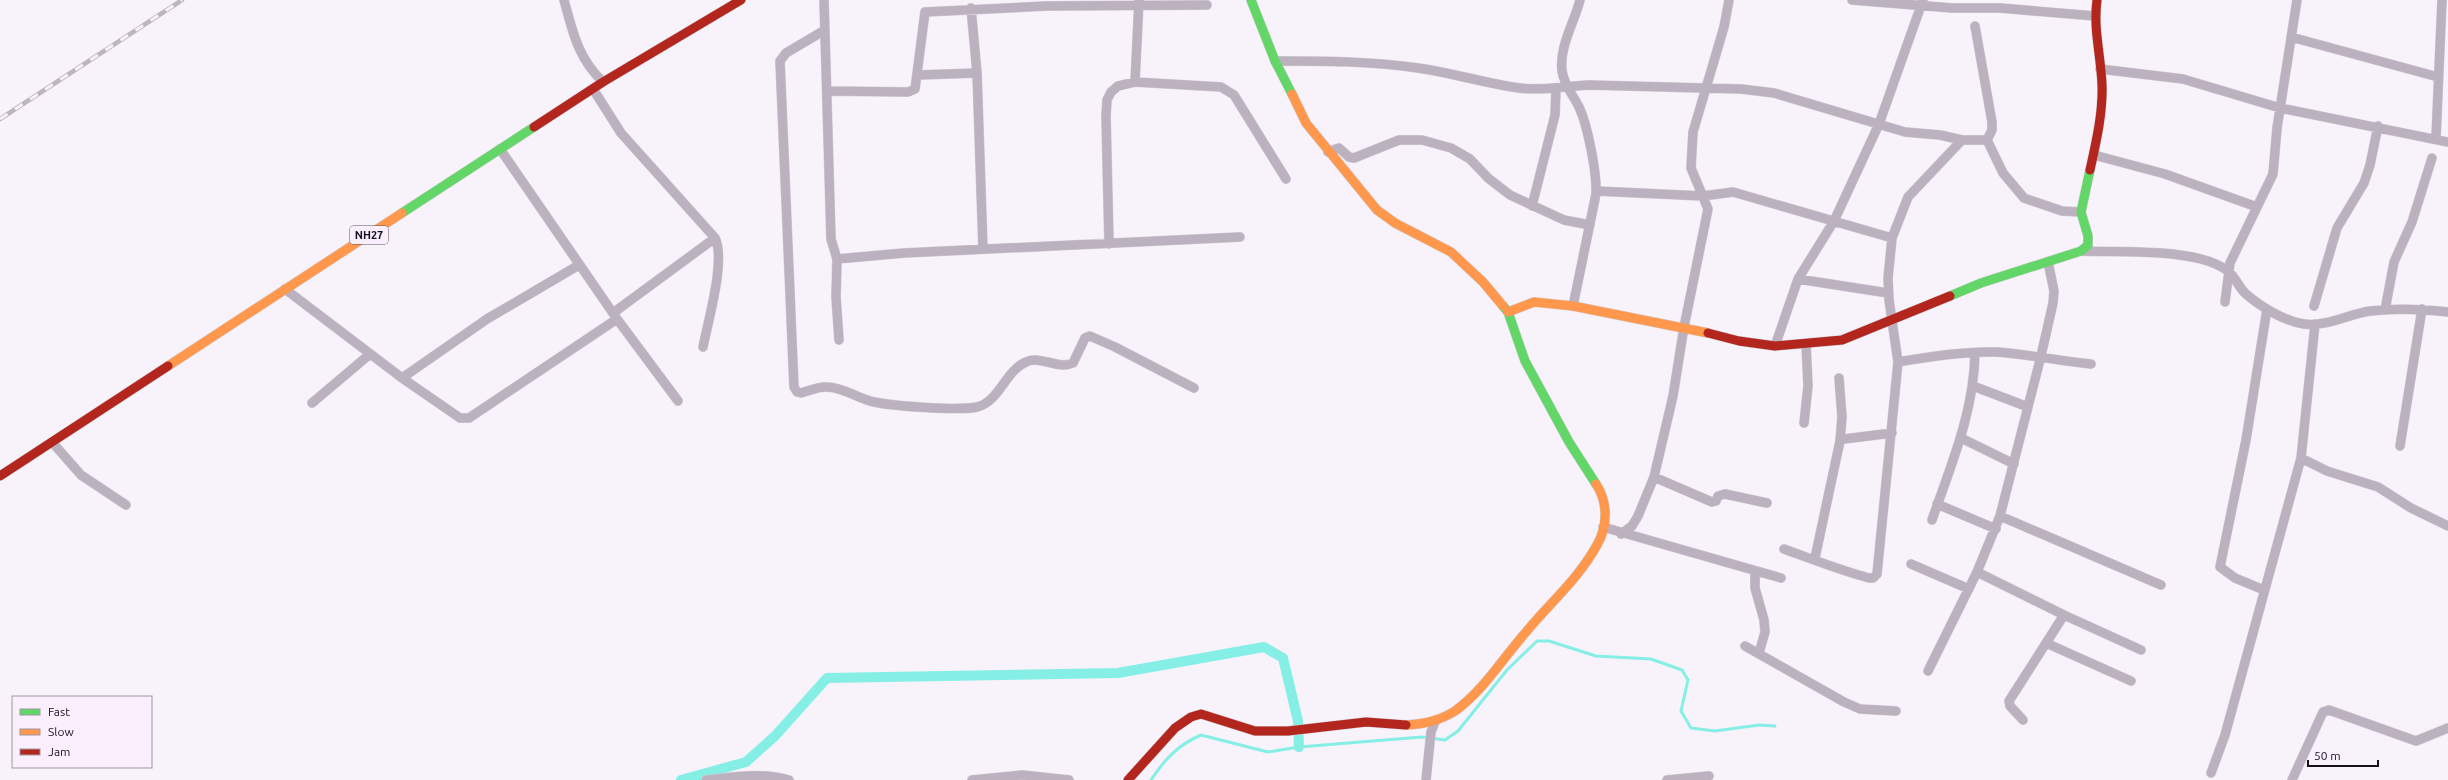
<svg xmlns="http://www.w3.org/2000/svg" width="2448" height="780" font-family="Ubuntu,sans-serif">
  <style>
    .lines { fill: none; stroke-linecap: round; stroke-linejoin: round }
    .stream { stroke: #85efe6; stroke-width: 3 }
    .canal { stroke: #85efe6; stroke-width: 10 }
    .street-casing { stroke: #d3cfd5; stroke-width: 10 }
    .fast-casing { stroke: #d3cfd5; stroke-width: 10 }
    .slow-casing { stroke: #d3cfd5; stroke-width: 10 }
    .jam-casing { stroke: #d3cfd5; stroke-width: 10 }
    .street { stroke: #bcb1bf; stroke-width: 9 }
    .fast { stroke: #63d668; stroke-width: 9 }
    .slow { stroke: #ff974d; stroke-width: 9 }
    .jam { stroke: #b3261e; stroke-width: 9 }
    .rail-casing { stroke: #bcb6bf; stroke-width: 4.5 }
    .rail { stroke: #faeffd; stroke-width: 3; stroke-dasharray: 9; stroke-linecap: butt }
    .labels { text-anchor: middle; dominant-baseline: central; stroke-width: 3; stroke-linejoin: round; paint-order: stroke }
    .shield { fill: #faeffd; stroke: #5a535d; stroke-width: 1 }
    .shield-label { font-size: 11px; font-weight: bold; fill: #161018 }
  </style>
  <rect width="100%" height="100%" fill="#f8f2fa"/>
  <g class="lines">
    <path class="stream" d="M1151 780C1165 759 1178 745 1201 735L1268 752 1299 747 1422 737 1445 740 1458 731 1507 670 1537 641H1549L1596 656 1651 659 1682 670 1688 680 1681 711 1691 728 1715 731 1759 725 1775 726"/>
    <path class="canal" d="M681 780 746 762 775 736 827 678 1118 673 1264 647 1283 658 1298 721 1299 747"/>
    <g class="street-casing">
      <path id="street" d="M564 0C573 33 578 58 603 82
        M824 0 831 239 837 259 836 297 839 340
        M1852 0 1952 8H2000L2095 16
        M971 8 977 73 983 249
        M1975 26 1992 122V130L1987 140
        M825 30 786 53 780 61 794 387 797 392 801 393C809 391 819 386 827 387 843 387 859 399 874 402 893 406 959 411 977 407 999 402 1006 370 1026 362 1041 355 1057 370 1073 363L1085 338 1090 336 1115 347 1194 388
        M2291 37 2438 77
        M1275 61C1323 61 1370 61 1418 68 1452 73 1485 83 1519 88 1543 91 1565 86 1589 85L1741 89 1774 93 1905 132 1940 135 1962 140H1987
        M2100 69 2183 79 2280 108 2448 142
        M918 75 977 73
        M1135 82 1139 0
        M593 89 621 133 715 238C726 260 708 321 703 347
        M827 91 908 92 915 89 925 12 1046 6 1207 5
        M2436 138 2442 0
        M1987 140 2003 173 2024 198 2062 211 2081 212
        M500 149 617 319 678 401
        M1328 152 1339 148 1349 157 1354 158 1399 140H1422L1451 148 1470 159 1488 178 1510 195 1564 220 1590 225
        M2094 155 2165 174 2257 207
        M1596 191 1703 196 1733 192 1892 238
        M1532 206 1555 115 1556 89
        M1109 244 1106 116 1107 100 1111 92 1118 86 1135 82 1221 87 1234 95 1286 179
        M2081 251C2119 253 2200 247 2229 272 2236 278 2239 288 2246 294 2261 307 2284 321 2304 324 2326 327 2349 314 2370 311 2396 308 2421 309 2448 312
        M837 259 904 253 1240 237
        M1798 279 1888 293
        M285 289 402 378 460 418H469L617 319
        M2225 302 2230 263 2273 174 2277 128 2297 0
        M1573 306 1596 194C1597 174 1588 126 1579 107 1573 95 1564 85 1562 71 1559 47 1574 23 1580 0
        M2314 306 2337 228 2364 183 2370 165 2378 126
        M2385 310 2394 262 2412 222 2432 158
        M613 313 715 238
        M1775 346 1798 279 1834 221 1879 124 1923 0
        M1898 362C1931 356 1964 351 1996 352 2028 354 2059 361 2091 364
        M402 378 487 319 579 265
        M1973 386 2028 407
        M312 403 370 354
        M1804 423 1808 386 1806 344
        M1961 438 2014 464
        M1840 441 1844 439 1892 433
        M52 442 81 475 126 505
        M2400 446 2422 309
        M2301 458 2327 471 2378 487 2411 508 2448 526
        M1654 477 1712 502 1716 501 1718 496 1725 494 1767 503
        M1937 504 1996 529
        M2000 516 2161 585
        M1932 520C1951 465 1974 412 1975 353
        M1603 527 1781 578
        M1621 534 1632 526 1638 516 1654 477 1673 396 1684 327 1708 209 1691 168 1693 132 1724 27 1729 0
        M1784 549C1812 559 1839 570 1869 578H1873L1877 574 1898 362 1889 300 1888 278 1892 238 1908 197 1962 140
        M1815 558 1840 441 1842 417 1839 378
        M1911 564 1969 589
        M1755 571V588L1764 620 1765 632 1759 653
        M1977 572 2064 615 2141 650
        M2264 590 2235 578 2220 567 2246 440 2267 309
        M2046 643 2131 681
        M1745 646 1844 702 1860 709 1896 711
        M1928 671 1977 572 2000 516 2041 356 2053 303 2054 291 2048 262
        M2023 720 2010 706 2009 701 2064 615
        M2211 773 2225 735 2301 458 2315 324
        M706 780C734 777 762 772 789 780
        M972 780 1022 775 1069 780
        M1426 780 1431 732 1435 722
        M1667 780 1709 776
        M2292 780 2323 712 2329 710 2416 741 2448 728"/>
    </g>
    <g class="fast-casing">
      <path id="fast" d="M1251 0 1275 61 1292 94
        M402 213 534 127
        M1950 296 1981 283 2081 251 2088 245V236L2081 212 2090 170
        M1503 306 1508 312 1525 361 1569 442 1596 484"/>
    </g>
    <g class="slow-casing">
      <path id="slow" d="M1292 94 1306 123 1377 210 1395 223 1451 252 1483 282 1503 306
        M1508 312 1534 302 1573 306 1708 333
        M168 366 402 213
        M1406 725C1424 724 1439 721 1455 711 1484 690 1503 658 1526 632 1550 603 1579 578 1597 545 1608 526 1608 502 1596 484"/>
    </g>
    <g class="jam-casing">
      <path id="jam" d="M534 127 603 82 741 0
        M2090 170C2096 143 2103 113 2102 85 2101 56 2093 29 2097 0
        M1708 333 1739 341 1775 346 1842 340 1950 296
        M0 476 168 366
        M1128 780 1175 728 1191 717 1201 714 1255 731H1288L1366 722 1406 725"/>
    </g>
    <use href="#street" class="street"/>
    <use href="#fast" class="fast"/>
    <use href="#slow" class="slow"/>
    <use href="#jam" class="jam"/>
    <g class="rail-casing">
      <path id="rail" d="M0 119 182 0"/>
    </g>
    <use href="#rail" class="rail"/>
  </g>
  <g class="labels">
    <rect class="shield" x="350" y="226" width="38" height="18" rx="3"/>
    <g class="shield-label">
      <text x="369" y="235">NH27</text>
    </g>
  </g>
  <rect x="12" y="696" width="140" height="72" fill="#faeffd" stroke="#9f96a1"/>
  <rect x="20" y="709" width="20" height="6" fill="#63d668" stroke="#9f96a1"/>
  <text x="48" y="716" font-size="12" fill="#161018">Fast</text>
  <rect x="20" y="729" width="20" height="6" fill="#ff974d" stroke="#9f96a1"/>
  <text x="48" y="736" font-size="12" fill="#161018">Slow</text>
  <rect x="20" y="749" width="20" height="6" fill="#b3261e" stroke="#9f96a1"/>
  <text x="48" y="756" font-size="12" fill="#161018">Jam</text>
  <path d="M2308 760v6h70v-6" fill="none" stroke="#161018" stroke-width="2"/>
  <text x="2314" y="760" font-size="12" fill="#161018" stroke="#faeffd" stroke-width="3" paint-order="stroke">50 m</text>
</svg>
